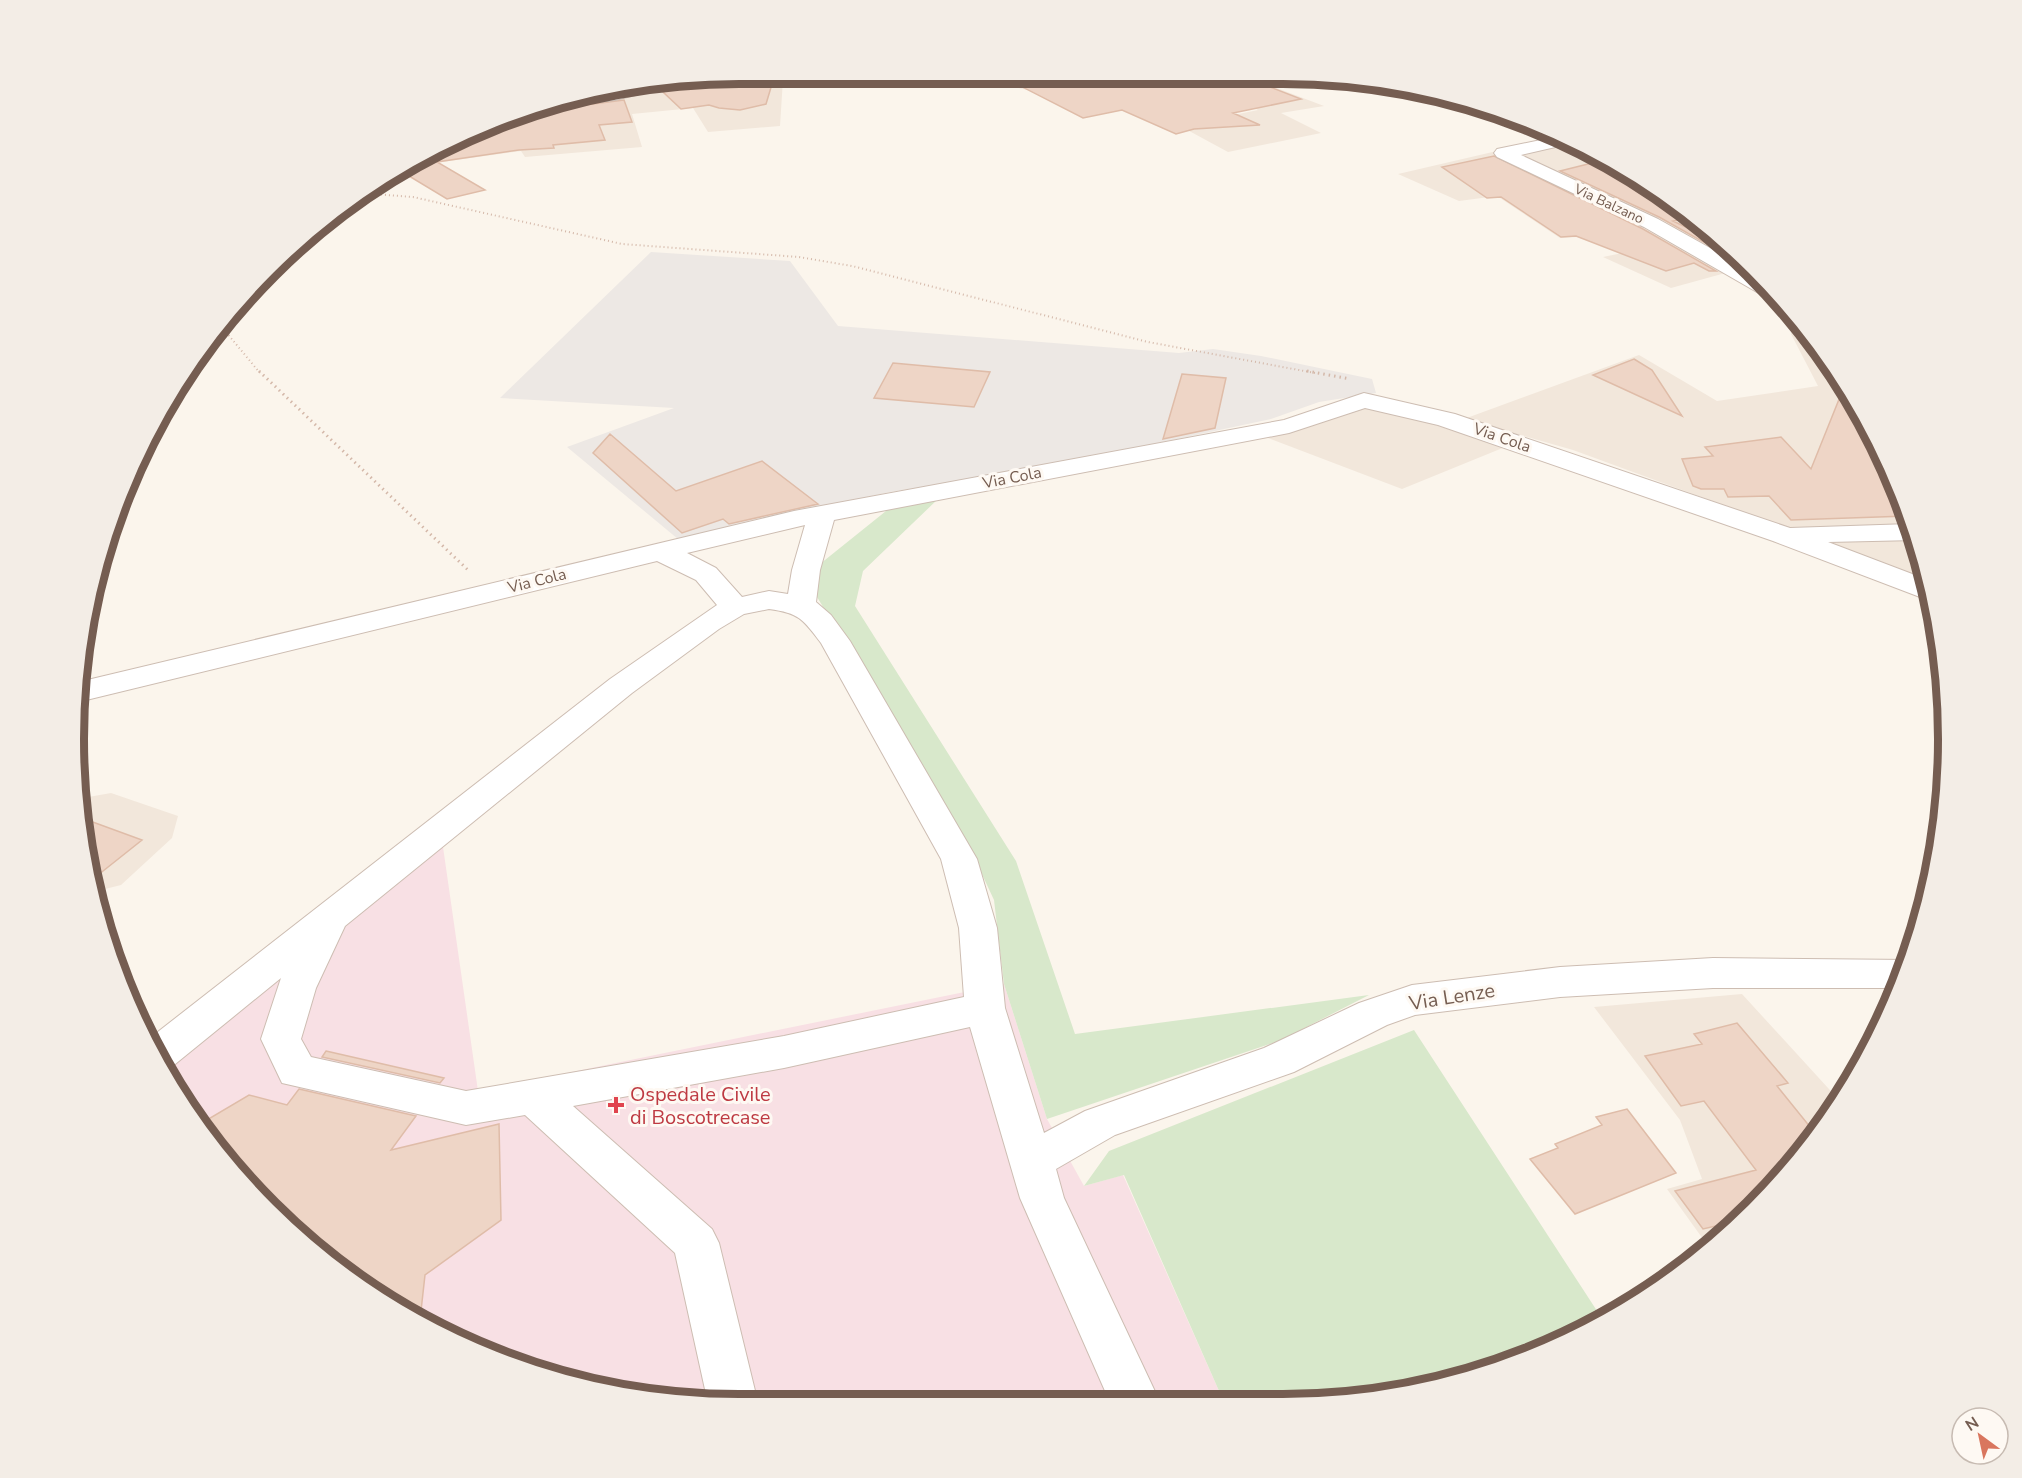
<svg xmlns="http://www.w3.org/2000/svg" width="2022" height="1478" font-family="'Nunito Sans',sans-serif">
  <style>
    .residential { fill: #f2e7db }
    .industrial { fill: #ede8e4 }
    .medical { fill: #f8e0e4 }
    .green { fill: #d8e8cb }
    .building { fill: #eed5c6; stroke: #dfbca8; stroke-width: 1.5 }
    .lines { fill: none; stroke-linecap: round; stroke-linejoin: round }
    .minor-casing { stroke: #cdbdb2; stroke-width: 2 }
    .path-far1 { stroke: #d4b8a9; stroke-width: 2; stroke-dasharray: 1 3; stroke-linecap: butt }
    .path { stroke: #d4b8a9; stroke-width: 3; stroke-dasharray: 1.5 4; stroke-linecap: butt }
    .minor { fill: #fff; fill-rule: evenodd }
    .health-dot { fill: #e0444e; stroke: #fef9f3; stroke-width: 2 }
    .labels { text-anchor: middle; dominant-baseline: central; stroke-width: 6; stroke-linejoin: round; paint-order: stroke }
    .far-street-label { font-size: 14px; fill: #755d51; stroke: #fef9f3 }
    .street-label { font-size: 16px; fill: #755d51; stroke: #fef9f3 }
    .near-street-label { font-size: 20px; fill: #755d51; stroke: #fef9f3 }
    .near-health-label { font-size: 20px; fill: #be3a42; stroke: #fef9f3; text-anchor: start }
    .rim { fill: none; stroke: #755d51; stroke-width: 8 }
  </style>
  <rect width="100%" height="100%" fill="#fbf5ec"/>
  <path class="residential" d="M739 74H794L783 79 780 126 708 132 693 108 632 114 642 147 525 157 521 151 435 163 427 155 484 124 566 96Z
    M952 74H1096L1028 90Z
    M1113 74H1240L1324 106 1281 113 1321 133 1228 152 1180 126 1258 110 1203 83 1144 87Z
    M1503 112 1538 124 1652 185 1722 239 1781 302 1729 272 1671 288 1603 257 1637 250 1610 235 1560 238 1497 196 1459 201 1398 174 1557 137Z
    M1796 318 1811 334 1880 444 1926 566 1928 580 1573 450 1464 419 1639 355 1717 401 1818 386 1791 334Z
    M1378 407 1505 447 1402 489 1260 435 1356 408Z
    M111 793 178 816 172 838 121 885 97 891 79 826 77 799Z
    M1742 994 1839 1100 1784 1178 1723 1234 1703 1239 1667 1189 1702 1179 1680 1120 1594 1007Z"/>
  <path class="industrial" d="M651 252 790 261 838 326 1179 353 1213 349 1261 356 1372 379 1376 393 1319 402 1271 419 1046 467 890 492 678 539 567 447 674 408 500 398Z"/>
  <path class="medical" d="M439 819 478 1091 1004 984 1047 1119 1084 1186 1123 1175 1223 1400 695 1403 566 1382 444 1336 334 1267 211 1144 152 1043Z"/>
  <path class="green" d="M938 499 863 571 855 606 1016 861 1075 1034 1369 995 1279 1041 1047 1119 1004 984 994 900 967 842 817 597 820 564 891 507Z
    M1414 1030 1601 1317 1538 1354 1370 1399 1223 1400 1124 1175 1084 1186 1109 1151Z"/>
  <path class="building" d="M739 74H775L766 104 740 110 719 108 709 105 681 109 662 91 669 89 671 82Z
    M997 74H1264L1265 85 1301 99 1233 113 1260 125 1194 129 1176 134 1122 110 1083 118Z
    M624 100 632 122 599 125 605 140 553 145 554 148 519 150 437 162 485 190 447 199 399 170 484 124 537 106 546 110Z
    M1494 156 1643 229 1716 271H1709L1694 263 1666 271 1576 236 1561 237 1501 197 1487 198 1442 167Z
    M1604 160 1652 185 1693 217 1673 221 1732 249 1748 267 1659 217 1560 171Z
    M1634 359 1652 370 1682 416 1593 375Z
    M893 363 990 372 974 407 874 398Z
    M1182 374 1226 378 1215 428 1163 439Z
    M1844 387 1880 444 1907 516 1791 520 1769 496 1728 497 1724 489H1701L1693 486 1682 459 1713 456 1705 447 1781 437 1811 469Z
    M610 434 676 491 762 461 818 504 729 524 723 519 682 533 593 453Z
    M79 817 142 840 93 879Z
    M1737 1023 1788 1083 1777 1086 1815 1133 1784 1178 1737 1221 1703 1229 1675 1191 1756 1170 1704 1101 1681 1106 1645 1056 1702 1044 1694 1034Z
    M326 1051 444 1078 440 1083 322 1057Z
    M299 1089 416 1116 391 1150 499 1124 501 1220 425 1275 420 1320 334 1267 211 1144 200 1124 249 1095 287 1105Z
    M1627 1109 1676 1173 1575 1214 1530 1159 1558 1148 1555 1144 1602 1125 1596 1117Z"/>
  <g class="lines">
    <g class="minor-casing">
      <path id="minor" d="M669 83 668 87 615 100 546 108 539 105 566 96Z
        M1560 136 1573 143 1521 155 1658 219 1753 272 1775 295H1762L1644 227 1497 157 1494 153 1497 149Z
        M1364 393 1455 414 1790 528 1910 524 1916 540 1828 542 1928 580 1931 599 1920 597 1773 541 1438 425 1365 408 1289 433 834 520 820 570 816 602 831 615 850 641 977 859 997 928 1005 1008 1044 1133 1085 1111 1264 1048 1359 1003 1412 985 1560 967 1713 958 1910 960 1897 988H1713L1560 997 1415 1015 1387 1025 1294 1072 1115 1135 1056 1169 1064 1198 1159 1400H1109L1020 1198 970 1027 784 1068 573 1106 712 1229 719 1243 758 1403H708L675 1253 525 1115 466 1125 282 1083 261 1039 281 978 174 1065 167 1068 150 1038 610 679 717 605 696 580 657 561 78 702 79 682 794 511 1284 420ZM805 525 792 570 788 594 769 591 742 597 716 568 687 553ZM769 609C799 613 803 619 821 643L941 859 959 928 964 997 784 1036 466 1091 311 1057 301 1039 316 988 345 926 632 693 719 629 744 614Z"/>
    </g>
    <path class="path-far1" d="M361 193 413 197 622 244 799 257 852 266 1148 342 1315 373
      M221 326 260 373"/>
    <path class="path" d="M259 371 468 570
      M1307 371 1350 379"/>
    <use href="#minor" class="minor"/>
  </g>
  <path class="health-dot" d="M613 1096h6v6h6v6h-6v6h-6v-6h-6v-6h6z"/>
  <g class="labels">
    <g class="far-street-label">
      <text transform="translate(1609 204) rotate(25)">Via Balzano</text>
    </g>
    <g class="street-label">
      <text transform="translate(1502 438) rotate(19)">Via Cola</text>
      <text transform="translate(1012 478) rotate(-11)">Via Cola</text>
      <text transform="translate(537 581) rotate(-14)">Via Cola</text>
    </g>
    <g class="near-street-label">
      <text transform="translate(1452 997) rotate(-9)">Via Lenze</text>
    </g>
    <g class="near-health-label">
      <text x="630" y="1094">Ospedale Civile<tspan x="630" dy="23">di Boscotrecase</tspan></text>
    </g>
  </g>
  <path d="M0 0H2022V1478H0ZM739 84H1283A655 655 0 0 1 1938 739V739A655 655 0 0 1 1283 1394H739A655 655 0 0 1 84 739V739A655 655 0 0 1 739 84Z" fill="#f3ede6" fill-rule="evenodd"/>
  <path class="rim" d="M739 84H1283A655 655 0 0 1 1938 739V739A655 655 0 0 1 1283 1394H739A655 655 0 0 1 84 739V739A655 655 0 0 1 739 84Z"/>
  <g transform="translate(1980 1436) rotate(327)"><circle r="28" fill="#fef9f3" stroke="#c7bbb2" stroke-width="1.5"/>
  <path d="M0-4.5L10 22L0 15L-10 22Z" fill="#d9765e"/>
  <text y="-9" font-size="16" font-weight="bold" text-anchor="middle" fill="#755d51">N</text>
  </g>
</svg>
